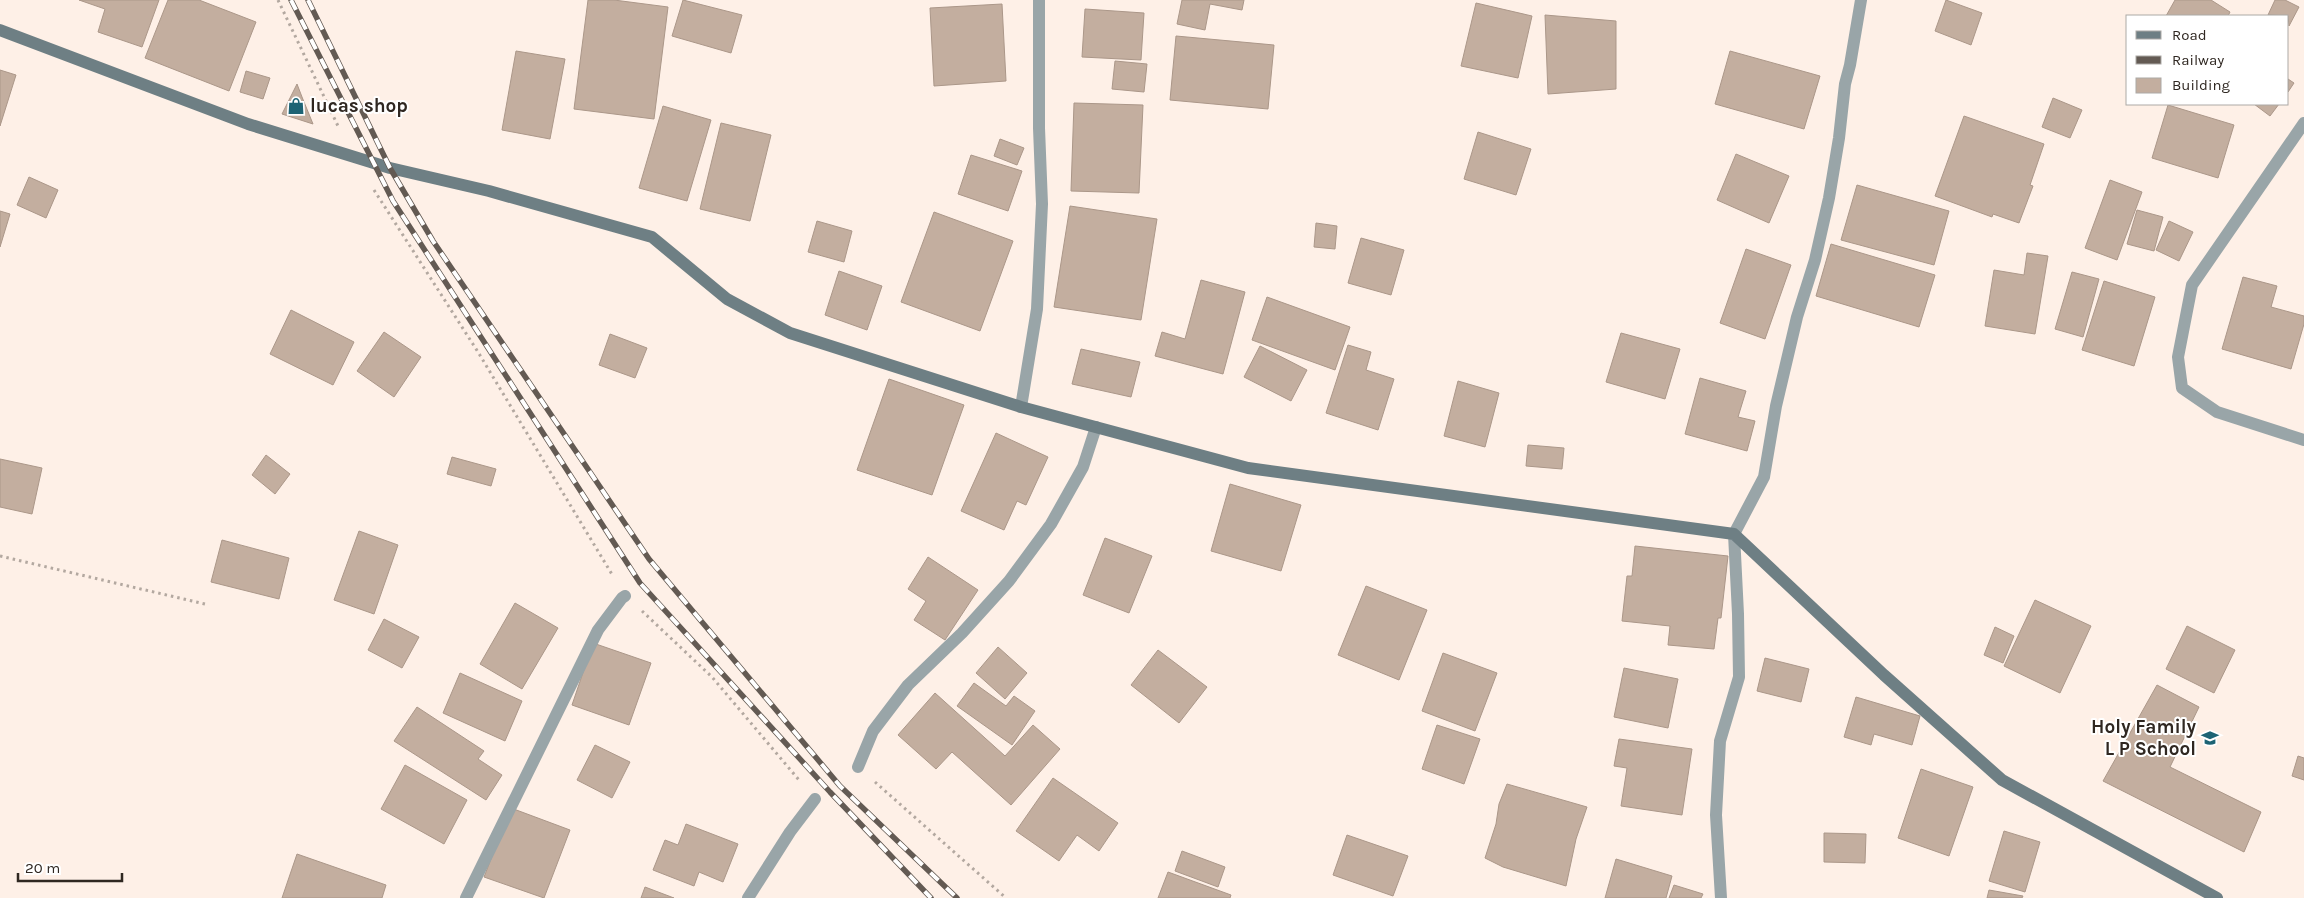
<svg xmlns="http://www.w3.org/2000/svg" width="2304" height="898" font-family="Karla,sans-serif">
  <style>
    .building { fill: #c3ae9f; stroke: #ab9789 }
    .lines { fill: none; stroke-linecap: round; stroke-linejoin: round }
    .path { stroke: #b3a8a0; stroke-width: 3; stroke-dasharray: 2.5 4; stroke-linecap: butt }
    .street { stroke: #99a5a8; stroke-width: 12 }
    .secondary { stroke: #6e7f84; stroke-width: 12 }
    .rail-casing { stroke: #635a53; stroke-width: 5.5 }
    .rail { stroke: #fff; stroke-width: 4; stroke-dasharray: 11; stroke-linecap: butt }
    .labels { text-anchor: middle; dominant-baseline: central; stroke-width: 4; stroke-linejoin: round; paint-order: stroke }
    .poi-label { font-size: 19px; font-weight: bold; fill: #2f2721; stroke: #fff; text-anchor: start }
  </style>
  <rect width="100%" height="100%" fill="#fef0e7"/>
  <path class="building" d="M79 0H159L142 47 98 32 105 9Z
    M168 0H199L256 22 229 91 145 58Z
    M588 0H614L668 7 654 119 574 109Z
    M683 0 742 15 731 53 672 36Z
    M1182 0H1244L1242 10 1210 4 1205 30 1177 24Z
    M1946 0 1982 13 1971 45 1935 31Z
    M2175 0H2211L2230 12 2228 16H2166Z
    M2275 0H2285L2299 7 2289 26 2288 16 2268 15Z
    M1476 3 1532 16 1518 78 1461 66Z
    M1002 4 1006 81 934 86 930 8Z
    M1085 9 1144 13 1141 60 1082 57Z
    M1545 15 1616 21V89L1548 94Z
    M1176 36 1274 45 1268 109 1170 100Z
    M516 51 565 59 550 139 502 130Z
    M1730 51 1820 76 1804 129 1715 104Z
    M1115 61 1147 64 1144 92 1112 89Z
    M0 70 16 75 0 126Z
    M246 71 270 78 263 99 240 92Z
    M2288 79 2294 83 2288 92Z
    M297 84 302 97 313 124 282 114Z
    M2053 98 2082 110 2070 138 2042 127Z
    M1074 103 1143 105 1139 193 1071 191Z
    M2254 104H2279L2270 116Z
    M2168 105 2234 125 2218 178 2152 158Z
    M663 106 711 120 687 201 639 188Z
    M1964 116 2044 144 2030 185 2033 186 2019 223 1993 214 1992 217 1935 196Z
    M721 123 771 135 750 221 700 209Z
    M1478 132 1531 149 1516 195 1464 179Z
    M1000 139 1024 148 1017 165 994 156Z
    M1736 154 1789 176 1769 223 1717 200Z
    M971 155 1022 171 1008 211 958 194Z
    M29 177 58 190 46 218 17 205Z
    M2110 180 2142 192 2117 260 2085 248Z
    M1857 185 1949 211 1934 265 1841 240Z
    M1070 206 1157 219 1141 320 1054 307Z
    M2137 210 2163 217 2154 251 2127 244Z
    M0 211 10 214 0 247Z
    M934 212 1013 241 980 331 901 302Z
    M817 221 852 231 844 262 808 252Z
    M2169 221 2193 232 2179 261 2156 250Z
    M1316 223 1337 226 1335 249 1314 247Z
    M1361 238 1404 250 1391 295 1348 283Z
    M1831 244 1935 275 1919 327 1816 296Z
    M1746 249 1791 265 1765 339 1720 323Z
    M2027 253 2048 256 2035 334 1985 326 1994 270 2024 275Z
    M839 271 882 286 867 330 825 315Z
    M2072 272 2099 279 2083 337 2055 329Z
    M2243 277 2277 286 2271 307 2304 316V324L2291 369 2222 349Z
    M1201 280 1245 292 1223 374 1155 356 1162 332 1185 339Z
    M2104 281 2155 297 2134 366 2082 350Z
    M1267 297 1350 327 1335 370 1252 340Z
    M291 310 354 342 333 385 270 354Z
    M384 332 421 357 394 397 357 371Z
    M1621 333 1680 349 1665 399 1606 382Z
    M610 334 647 348 635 378 599 365Z
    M1348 345 1371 352 1366 370 1394 379 1378 430 1326 413Z
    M1260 346 1307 370 1291 401 1244 377Z
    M1081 349 1140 362 1131 397 1072 384Z
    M1700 378 1746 391 1738 417 1755 421 1747 451 1685 434Z
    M889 379 964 405 932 495 857 470Z
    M1458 381 1499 393 1485 447 1444 436Z
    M996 433 1048 457 1026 505 1017 501 1004 530 961 511Z
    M1528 445 1564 448 1562 469 1526 466Z
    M266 455 290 474 275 494 252 475Z
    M452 457 496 469 491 486 447 474Z
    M0 459 42 468 32 514 0 507Z
    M1230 484 1301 505 1281 571 1211 551Z
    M359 531 398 545 374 614 334 600Z
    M1105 538 1152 556 1129 613 1083 595Z
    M222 540 289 558 279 599 211 582Z
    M1635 546 1728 556 1721 618H1718L1714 649 1668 645 1670 626 1622 621 1627 576H1632Z
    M928 557 978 590 945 640 914 620 926 601 908 589Z
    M1366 586 1427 610 1399 680 1338 655Z
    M2035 600 2091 626 2060 693 2004 666Z
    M515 603 558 628 522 689 480 664Z
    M384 619 419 637 402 668 368 650Z
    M2187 626 2235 650 2214 693 2166 669Z
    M1995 627 2014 636 2003 663 1984 655Z
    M593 643 651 663 629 725 572 705Z
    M998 647 1027 673 1005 699 976 673Z
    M1158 650 1207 687 1179 723 1131 685Z
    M1443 653 1497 673 1475 731 1422 711Z
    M1765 658 1809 669 1801 702 1757 691Z
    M1624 668 1678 679 1668 728 1614 717Z
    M460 673 522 701 505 741 443 713Z
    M974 683 1006 706 1014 696 1035 711 1012 745 957 706Z
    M2157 685 2199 707 2170 767 2261 812 2244 852 2103 781Z
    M935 693 1005 756 1033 725 1060 749 1011 805 952 752 936 769 898 735Z
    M1856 697 1920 716 1912 745 1874 734 1871 745 1844 737Z
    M417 707 484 751 478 759 502 775 486 800 394 741Z
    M1437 725 1480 739 1464 784 1422 769Z
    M1619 739 1692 749 1682 815 1621 806 1627 768 1614 766Z
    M595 745 630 762 612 798 577 780Z
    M2298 756 2304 758V780L2292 776Z
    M405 765 467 800 444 844 381 809Z
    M1921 769 1973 787 1949 856 1898 838Z
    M1053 778 1118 823 1099 851 1077 835 1059 861 1016 831Z
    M1507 784 1587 807 1576 839 1566 886 1503 867 1485 858 1496 824 1499 804Z
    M511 808 570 830 544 898 484 877Z
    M686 824 738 844 723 882 699 872 694 886 653 870 665 840 678 845Z
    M2004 831 2040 842 2025 892 1989 881Z
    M1824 833 1866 834 1865 863 1824 862Z
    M1347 835 1408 856 1393 896 1333 875Z
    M1182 851 1225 867 1218 887 1175 871Z
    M297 854 386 885 382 898H282Z
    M1616 859 1672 876 1666 898H1605Z
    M1168 872 1231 895 1230 898H1158Z
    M1674 885 1703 894 1701 898H1669Z
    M645 887 674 898H641Z
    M1989 890 2023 896 2022 898H1987Z"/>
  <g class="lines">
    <path class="path" d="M278 0 338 126
      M374 190 478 352 613 576
      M0 556 205 604
      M642 611 712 677 799 780
      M875 782 1006 898"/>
    <path class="street" d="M2304 123 2192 285 2178 357 2182 388 2217 412 2304 440
      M1021 407 1037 309 1042 204 1039 128V0
      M858 767 873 731 908 685 962 633 1009 581 1051 524 1083 467 1096 427
      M466 898 598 630 622 598 625 596
      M748 898 790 832 815 799
      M1721 898 1716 815 1720 741 1739 677 1738 614 1734 534 1764 477 1776 406 1797 317 1815 260 1829 198 1839 138 1845 84 1850 65 1861 0"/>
    <path class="secondary" d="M0 30 248 124 390 168 489 191 652 237 727 299 790 333 1021 407 1248 468 1734 534 1884 675 2002 780 2217 898"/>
    <g class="rail-casing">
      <path id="rail" d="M291 0 393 201 640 583 830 792 931 898
        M308 0 390 168 433 241 649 559 840 786 957 898"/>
    </g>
    <use href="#rail" class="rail"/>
  </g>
  <defs>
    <g id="shop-bare" transform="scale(1.35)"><path d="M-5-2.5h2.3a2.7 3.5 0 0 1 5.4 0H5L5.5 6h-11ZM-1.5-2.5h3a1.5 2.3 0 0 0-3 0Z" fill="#1d6374" stroke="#fff" stroke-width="2.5" paint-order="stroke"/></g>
    <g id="school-bare" transform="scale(1.35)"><path d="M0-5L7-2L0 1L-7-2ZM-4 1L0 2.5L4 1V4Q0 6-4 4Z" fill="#1d6374" stroke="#fff" stroke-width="2.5" paint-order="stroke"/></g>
  </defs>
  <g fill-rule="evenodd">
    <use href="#shop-bare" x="296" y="106"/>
    <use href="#school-bare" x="2210" y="738"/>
  </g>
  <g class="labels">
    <g class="poi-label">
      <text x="310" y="106">lucas shop</text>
      <text x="2196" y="727" text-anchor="end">Holy Family<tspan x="2196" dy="22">L P School</tspan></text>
    </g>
  </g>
  <rect x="2126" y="15" width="162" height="90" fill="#ffffff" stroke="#aca9a6"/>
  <rect x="2136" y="31" width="25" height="8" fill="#6e7f84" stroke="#aca9a6"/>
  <text x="2172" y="40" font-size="15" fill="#2f2721">Road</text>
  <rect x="2136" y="56" width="25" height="8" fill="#635a53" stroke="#aca9a6"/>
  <text x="2172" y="65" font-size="15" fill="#2f2721">Railway</text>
  <rect x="2136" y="78" width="25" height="15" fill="#c3ae9f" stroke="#aca9a6"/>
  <text x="2172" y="90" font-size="15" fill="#2f2721">Building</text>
  <path d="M18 873v8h104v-8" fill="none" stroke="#2f2721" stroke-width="2.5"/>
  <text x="25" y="873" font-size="15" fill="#2f2721" stroke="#ffffff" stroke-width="4" paint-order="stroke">20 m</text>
</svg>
